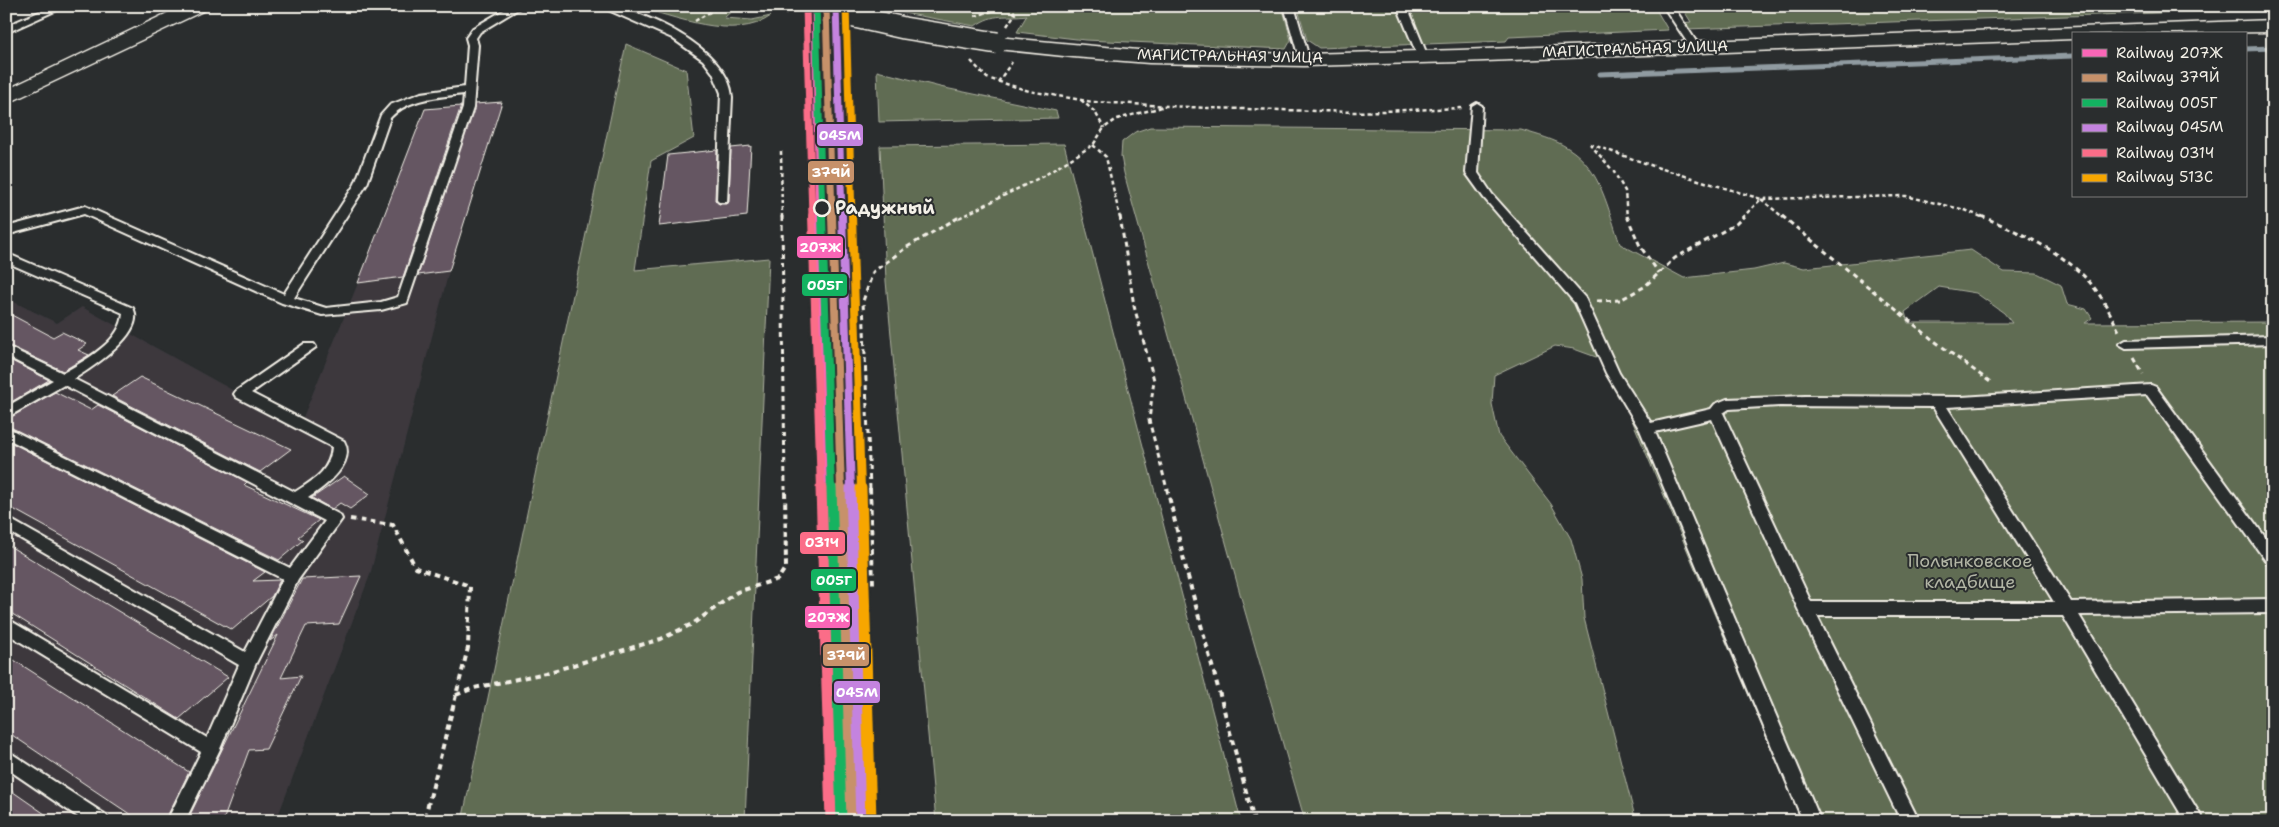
<svg xmlns="http://www.w3.org/2000/svg" width="2279" height="827" font-family="'Shantell Sans',sans-serif">
  <style>
    .built { fill: #3c393e }
    .green { fill: #616c53; stroke: #aaae9e; fill-rule: evenodd }
    .lines { fill: none; stroke-linecap: round; stroke-linejoin: round }
    .stream { stroke: #909ba1; stroke-width: 5 }
    .building { fill: #655662; stroke: #f4f1e8 }
    .service-casing { stroke: #f4f1e8; stroke-width: 4 }
    .minor-casing { stroke: #f4f1e8; stroke-width: 3 }
    .secondary-casing { stroke: #f4f1e8; stroke-width: 3 }
    .path-far2 { stroke: #f4f1e8; stroke-width: 2.5; stroke-dasharray: 4 3; stroke-linecap: butt }
    .path-far1 { stroke: #f4f1e8; stroke-width: 3; stroke-dasharray: 5 4; stroke-linecap: butt }
    .path { stroke: #f4f1e8; stroke-width: 4; stroke-dasharray: 5.5 4.5; stroke-linecap: butt }
    .service { fill: #2a2d2e; fill-rule: evenodd }
    .minor { fill: #2a2d2e; fill-rule: evenodd }
    .secondary { fill: #2a2d2e; fill-rule: evenodd }
    .secondary-bridge-casing { stroke: #f4f1e8; stroke-width: 24; stroke-linecap: butt }
    .path-bridge { stroke: #f4f1e8; stroke-width: 2.5; stroke-dasharray: 4 3; stroke-linecap: butt }
    .secondary-bridge { stroke: #2a2d2e; stroke-width: 21 }
    .rail-1-far2-casing { stroke: #2a2d2e; stroke-width: 10 }
    .rail-1-far1-casing { stroke: #2a2d2e; stroke-width: 12 }
    .rail-1-casing { stroke: #2a2d2e; stroke-width: 14 }
    .rail-2-far2-casing { stroke: #2a2d2e; stroke-width: 10 }
    .rail-2-far1-casing { stroke: #2a2d2e; stroke-width: 12 }
    .rail-2-casing { stroke: #2a2d2e; stroke-width: 14 }
    .rail-3-far2-casing { stroke: #2a2d2e; stroke-width: 10 }
    .rail-3-far1-casing { stroke: #2a2d2e; stroke-width: 12 }
    .rail-3-casing { stroke: #2a2d2e; stroke-width: 14 }
    .rail-4-far2-casing { stroke: #2a2d2e; stroke-width: 10 }
    .rail-4-far1-casing { stroke: #2a2d2e; stroke-width: 12 }
    .rail-4-casing { stroke: #2a2d2e; stroke-width: 14 }
    .rail-5-far2-casing { stroke: #2a2d2e; stroke-width: 10 }
    .rail-5-far1-casing { stroke: #2a2d2e; stroke-width: 12 }
    .rail-5-casing { stroke: #2a2d2e; stroke-width: 14 }
    .rail-6-far2-casing { stroke: #2a2d2e; stroke-width: 10 }
    .rail-6-far1-casing { stroke: #2a2d2e; stroke-width: 12 }
    .rail-6-casing { stroke: #2a2d2e; stroke-width: 14 }
    .rail-1-far2 { stroke: #fa66b7; stroke-width: 7 }
    .rail-1-far1 { stroke: #fa66b7; stroke-width: 8 }
    .rail-1 { stroke: #fa66b7; stroke-width: 11 }
    .rail-2-far2 { stroke: #c7916a; stroke-width: 7 }
    .rail-2-far1 { stroke: #c7916a; stroke-width: 8 }
    .rail-2 { stroke: #c7916a; stroke-width: 11 }
    .rail-3-far2 { stroke: #13b361; stroke-width: 7 }
    .rail-3-far1 { stroke: #13b361; stroke-width: 8 }
    .rail-3 { stroke: #13b361; stroke-width: 11 }
    .rail-4-far2 { stroke: #c483df; stroke-width: 7 }
    .rail-4-far1 { stroke: #c483df; stroke-width: 8 }
    .rail-4 { stroke: #c483df; stroke-width: 11 }
    .rail-5-far2 { stroke: #fb6d88; stroke-width: 7 }
    .rail-5-far1 { stroke: #fb6d88; stroke-width: 8 }
    .rail-5 { stroke: #fb6d88; stroke-width: 11 }
    .rail-6-far2 { stroke: #f7a600; stroke-width: 7 }
    .rail-6-far1 { stroke: #f7a600; stroke-width: 8 }
    .rail-6 { stroke: #f7a600; stroke-width: 11 }
    .stop-dot { fill: #2a2d2e; stroke: #f4f1e8; stroke-width: 2.5 }
    .labels { text-anchor: middle; dominant-baseline: central; stroke-width: 4; stroke-linejoin: round; paint-order: stroke }
    .far-street-label { font-size: 15px; fill: #f4f1e8; stroke: #2a2d2e }
    .stop-label { font-size: 18px; font-weight: bold; fill: #f4f1e8; stroke: #2a2d2e; text-anchor: start }
    .park-label { font-size: 18px; fill: #b2b5a5; stroke: #2a2d2e }
    .line-badge { stroke: #2a2d2e; stroke-width: 2 }
    .badge-label { font-size: 14px; text-anchor: middle; font-weight: bold; fill: #fff }
  </style>
  <rect width="100%" height="100%" fill="#2a2d2e"/>
  <filter id="ink" filterUnits="userSpaceOnUse"><feTurbulence type="fractalNoise" baseFrequency=".02" numOctaves="2"/><feDisplacementMap in="SourceGraphic" scale="10" xChannelSelector="R" yChannelSelector="G"/><feConvolveMatrix kernelMatrix="1 2 1 2 8 2 1 2 1" color-interpolation-filters="sRGB"/></filter>
  <g filter="url(#ink)">
    <path class="built" d="M502 102 449 271 370 575 276 821H6V298L57 323 82 307 299 427 358 283 425 109Z"/>
    <path class="green" d="M634 6H737L724 18 752 20 771 16C735 42 673 16 634 6Z
      M865 6H1282L1291 40 1286 49 1085 40 1017 32 1027 15C1005 18 995 12 975 26Z
      M1297 6H1654L1668 30 1509 37 1506 41 1319 48 1307 40Z
      M1681 6H2273V9L1685 29 1681 23 1691 22Z
      M626 44 686 70 694 138 651 161 635 270 769 258 745 821H462Z
      M877 71 940 87 1056 111 1058 118 879 122Z
      M1150 127 1521 130C1537 135 1554 139 1568 148 1601 168 1608 210 1620 244L1684 278 1754 270 1784 263 1804 268 1971 250 2004 272 2037 273 2061 285 2067 304 2086 309 2092 318 2085 323 2273 322V821H1802L1607 361 1574 349 1555 346 1494 375 1492 404 1499 436 1551 504 1571 539 1582 579 1584 618 1636 821H1305L1244 608 1124 173 1121 156 1122 142 1135 132ZM1939 287 1976 293 2004 313 2012 323H1908L1905 312Z
      M1064 144 1241 821H936L886 281 880 146Z"/>
    <g class="lines">
      <path class="stream" d="M2245 49 2273 48
        M1600 74 2073 56"/>
    </g>
    <path class="building" d="M502 102 449 271 418 275 475 104Z
      M461 106 403 277 358 283 425 109Z
      M751 146 747 216 659 226 668 155 717 150 715 200 719 204H727L729 202 731 148Z
      M6 312 53 337 62 332 87 344 78 350 89 355 63 371 6 344Z
      M6 358 49 380 6 405Z
      M140 377 291 449 260 472 112 396Z
      M55 392 91 410 98 405 247 482 244 485 319 520 298 537 303 540 279 560 6 425V420Z
      M6 440 265 572 253 581 280 580 272 596 232 630 6 505Z
      M344 476 370 494 350 509 340 503 332 509 312 498Z
      M6 544 228 677 179 719 6 610Z
      M361 576 339 624 306 626 281 678 301 676 266 749 249 750 223 821H187L278 635 270 641 302 579Z
      M6 655 189 772 165 821H140L6 731Z
      M6 787 55 821H6Z"/>
    <g class="lines">
      <g class="service-casing">
        <path id="service" d="M53 6H66L6 33V26Z
          M511 6H523L480 32 476 38 478 45 473 108 407 303 381 310 322 315 282 303 84 214 6 235V227L85 206 284 294 355 184 381 115 390 105 421 93 465 87 468 45 466 38 473 28ZM464 94 463 108 398 297 381 302 326 308 294 298 367 184 390 118C408 98 438 97 464 94Z
          M599 6C640 6 730 50 732 97L727 202H719L717 200 721 93 713 73 703 60 672 38Z
          M1284 6H1294L1309 58 1308 60 1304 61 1299 58Z
          M1397 6H1407L1428 57 1427 59 1423 60 1418 57Z
          M1663 6H1673L1699 46 1697 48H1691Z
          M1477 103 1482 106 1478 173 1492 194 1585 298 1619 373 1651 423 1711 409 1715 404 1727 399 1805 396 1962 397 2151 385 2156 387 2273 548V566L2268 564 2147 395 1947 407 2071 602 2273 599V613L2079 615 2204 821H2185L2063 616H1817L1919 821H1901L1798 609 1712 419 1655 432 1821 821H1803L1640 430 1606 373 1575 303 1484 198 1466 173 1472 106ZM1779 406 1933 407 2054 602H1811L1723 413 1729 409Z
          M6 253 133 308C147 333 91 368 74 379L295 492C314 480 330 471 332 447L236 397 234 394 236 391 304 344H314L316 347 251 393 344 441C357 464 323 488 308 498L340 515 342 519 298 580 256 663 220 749 185 821H167L201 752 6 633V618L207 738 239 665 6 530V517L245 652 283 579 6 438V427L290 568 325 521 64 385 6 418V407L53 380 6 356V346L63 373C84 361 122 341 123 313L6 262Z
          M2273 336V344L2126 348 2119 344 2126 340Z
          M6 750 106 815 109 821H84L6 768Z"/>
      </g>
      <g class="minor-casing">
        <path id="minor" d="M182 6H207L205 10 6 104V90Z"/>
      </g>
      <g class="secondary-casing">
        <path id="secondary" d="M2273 20V32L2073 34V39L1459 62 1304 66 1149 63 1073 57 997 49 990 47 987 43 990 39 997 37 1149 51 1304 54 1459 50Z"/>
      </g>
      <path class="path-far2" d="M975 16 1009 6
        M695 21 720 6
        M1007 26 1015 14 1011 6
        M971 61 987 78 1029 91 1093 102 1208 108 1355 112 1462 108
        M998 82 1012 62
        M1081 100 1095 112 1104 128
        M1590 144 1656 167 1761 199 1906 196 1965 210 1984 218
        M1590 144 1614 172 1625 191 1627 218
        M1093 145 1106 157 1120 218
        M781 151 782 218
        M1761 199 1784 218
        M959 218 1045 175 1093 145 1104 128 1117 119 1166 106
        M1742 218 1761 199"/>
      <path class="path-far1" d="M782 216 785 489
        M1120 216 1134 306 1154 380 1149 420 1167 489
        M1627 216 1640 246 1659 273
        M1782 216 1933 340 1993 384
        M1981 216C2021 233 2072 255 2098 293 2107 305 2113 320 2120 333
        M1597 301 1620 300 1644 287 1675 258 1736 224 1744 216
        M2134 358 2143 374
        M870 489 863 301 873 272 907 247 961 216"/>
      <path class="path" d="M870 488 873 585
        M1167 488 1187 573 1254 821
        M350 519 393 525 416 568 470 586 468 648 424 821
        M456 695 474 688 546 673 661 639 694 623 737 592 778 579 786 567 785 488"/>
      <use href="#service" class="service"/>
      <use href="#minor" class="minor"/>
      <use href="#secondary" class="secondary"/>
      <g class="secondary-bridge-casing">
        <path id="secondary-bridge" d="M806 6 904 28 997 43"/>
      </g>
      <path class="path-bridge" d="M752 6 787 14"/>
      <use href="#secondary-bridge" class="secondary-bridge"/>
      <g class="rail-1-far2-casing">
        <path id="rail-1-far2" d="M815 6 819 218"/>
      </g>
      <g class="rail-1-far1-casing">
        <path id="rail-1-far1" d="M819 216 825 489"/>
      </g>
      <g class="rail-1-casing">
        <path id="rail-1" d="M825 488 832 821"/>
      </g>
      <g class="rail-2-far2-casing">
        <path id="rail-2-far2" d="M826 6 832 218"/>
      </g>
      <g class="rail-2-far1-casing">
        <path id="rail-2-far1" d="M832 216 841 489"/>
      </g>
      <g class="rail-2-casing">
        <path id="rail-2" d="M841 488 851 821"/>
      </g>
      <g class="rail-3-far2-casing">
        <path id="rail-3-far2" d="M816 6 822 218"/>
      </g>
      <g class="rail-3-far1-casing">
        <path id="rail-3-far1" d="M822 216 831 489"/>
      </g>
      <g class="rail-3-casing">
        <path id="rail-3" d="M831 488 841 821"/>
      </g>
      <g class="rail-4-far2-casing">
        <path id="rail-4-far2" d="M836 6 842 218"/>
      </g>
      <g class="rail-4-far1-casing">
        <path id="rail-4-far1" d="M842 216 851 489"/>
      </g>
      <g class="rail-4-casing">
        <path id="rail-4" d="M851 488 861 821"/>
      </g>
      <g class="rail-5-far2-casing">
        <path id="rail-5-far2" d="M806 7 812 218"/>
      </g>
      <g class="rail-5-far1-casing">
        <path id="rail-5-far1" d="M812 216 821 489"/>
      </g>
      <g class="rail-5-casing">
        <path id="rail-5" d="M821 488 831 821"/>
      </g>
      <g class="rail-6-far2-casing">
        <path id="rail-6-far2" d="M846 6 852 218"/>
      </g>
      <g class="rail-6-far1-casing">
        <path id="rail-6-far1" d="M852 216 861 489"/>
      </g>
      <g class="rail-6-casing">
        <path id="rail-6" d="M861 488 871 820"/>
      </g>
      <use href="#rail-1-far2" class="rail-1-far2"/>
      <use href="#rail-1-far1" class="rail-1-far1"/>
      <use href="#rail-1" class="rail-1"/>
      <use href="#rail-2-far2" class="rail-2-far2"/>
      <use href="#rail-2-far1" class="rail-2-far1"/>
      <use href="#rail-2" class="rail-2"/>
      <use href="#rail-3-far2" class="rail-3-far2"/>
      <use href="#rail-3-far1" class="rail-3-far1"/>
      <use href="#rail-3" class="rail-3"/>
      <use href="#rail-4-far2" class="rail-4-far2"/>
      <use href="#rail-4-far1" class="rail-4-far1"/>
      <use href="#rail-4" class="rail-4"/>
      <use href="#rail-5-far2" class="rail-5-far2"/>
      <use href="#rail-5-far1" class="rail-5-far1"/>
      <use href="#rail-5" class="rail-5"/>
      <use href="#rail-6-far2" class="rail-6-far2"/>
      <use href="#rail-6-far1" class="rail-6-far1"/>
      <use href="#rail-6" class="rail-6"/>
    </g>
  </g>
  <circle class="stop-dot" cx="822" cy="208" r="8"/>
  <g class="labels">
    <g class="far-street-label">
      <text transform="translate(1635 49) rotate(-2)">МАГИСТРАЛЬНАЯ УЛИЦА</text>
      <text transform="translate(1230 56) rotate(1)">МАГИСТРАЛЬНАЯ УЛИЦА</text>
    </g>
    <g class="stop-label">
      <text x="835" y="208">Радужный</text>
    </g>
    <g class="park-label">
      <text x="1970" y="561">Полынковское<tspan x="1970" dy="21">кладбище</tspan></text>
    </g>
  </g>
  <g class="line-badge">
    <rect x="816" y="123" width="48" height="24" rx="5" fill="#c483df"/>
    <rect x="807" y="160" width="48" height="24" rx="5" fill="#c7916a"/>
    <rect x="796" y="235" width="48" height="24" rx="5" fill="#fa66b7"/>
    <rect x="801" y="273" width="47" height="24" rx="5" fill="#13b361"/>
    <rect x="799" y="531" width="47" height="24" rx="5" fill="#fb6d88"/>
    <rect x="810" y="568" width="47" height="24" rx="5" fill="#13b361"/>
    <rect x="804" y="605" width="47" height="24" rx="5" fill="#fa66b7"/>
    <rect x="822" y="643" width="48" height="24" rx="5" fill="#c7916a"/>
    <rect x="833" y="680" width="48" height="24" rx="5" fill="#c483df"/>
  </g>
  <g class="badge-label">
    <text x="840" y="140">045М</text>
    <text x="831" y="177">379Й</text>
    <text x="820" y="252">207Ж</text>
    <text x="825" y="290">005Г</text>
    <text x="822" y="547">031Ч</text>
    <text x="834" y="585">005Г</text>
    <text x="828" y="622">207Ж</text>
    <text x="846" y="660">379Й</text>
    <text x="857" y="697">045М</text>
  </g>
  <rect width="2279" height="827" fill="none" stroke="#2a2d2e" stroke-width="25"/>
  <rect x="12" y="12" width="2254" height="802" fill="none" stroke="#f4f1e8" stroke-width="2" filter="url(#ink)"/>
  <rect x="2072" y="32" width="175" height="165" fill="#2a2d2e" stroke="#7b7b78"/>
  <rect x="2082" y="49" width="25" height="8" fill="#fa66b7" stroke="#7b7b78"/>
  <text x="2116" y="58" font-size="15" fill="#f4f1e8">Railway 207Ж</text>
  <rect x="2082" y="74" width="25" height="8" fill="#c7916a" stroke="#7b7b78"/>
  <text x="2116" y="82" font-size="15" fill="#f4f1e8">Railway 379Й</text>
  <rect x="2082" y="99" width="25" height="8" fill="#13b361" stroke="#7b7b78"/>
  <text x="2116" y="108" font-size="15" fill="#f4f1e8">Railway 005Г</text>
  <rect x="2082" y="124" width="25" height="8" fill="#c483df" stroke="#7b7b78"/>
  <text x="2116" y="132" font-size="15" fill="#f4f1e8">Railway 045М</text>
  <rect x="2082" y="149" width="25" height="8" fill="#fb6d88" stroke="#7b7b78"/>
  <text x="2116" y="158" font-size="15" fill="#f4f1e8">Railway 031Ч</text>
  <rect x="2082" y="174" width="25" height="8" fill="#f7a600" stroke="#7b7b78"/>
  <text x="2116" y="182" font-size="15" fill="#f4f1e8">Railway 513С</text>
</svg>
